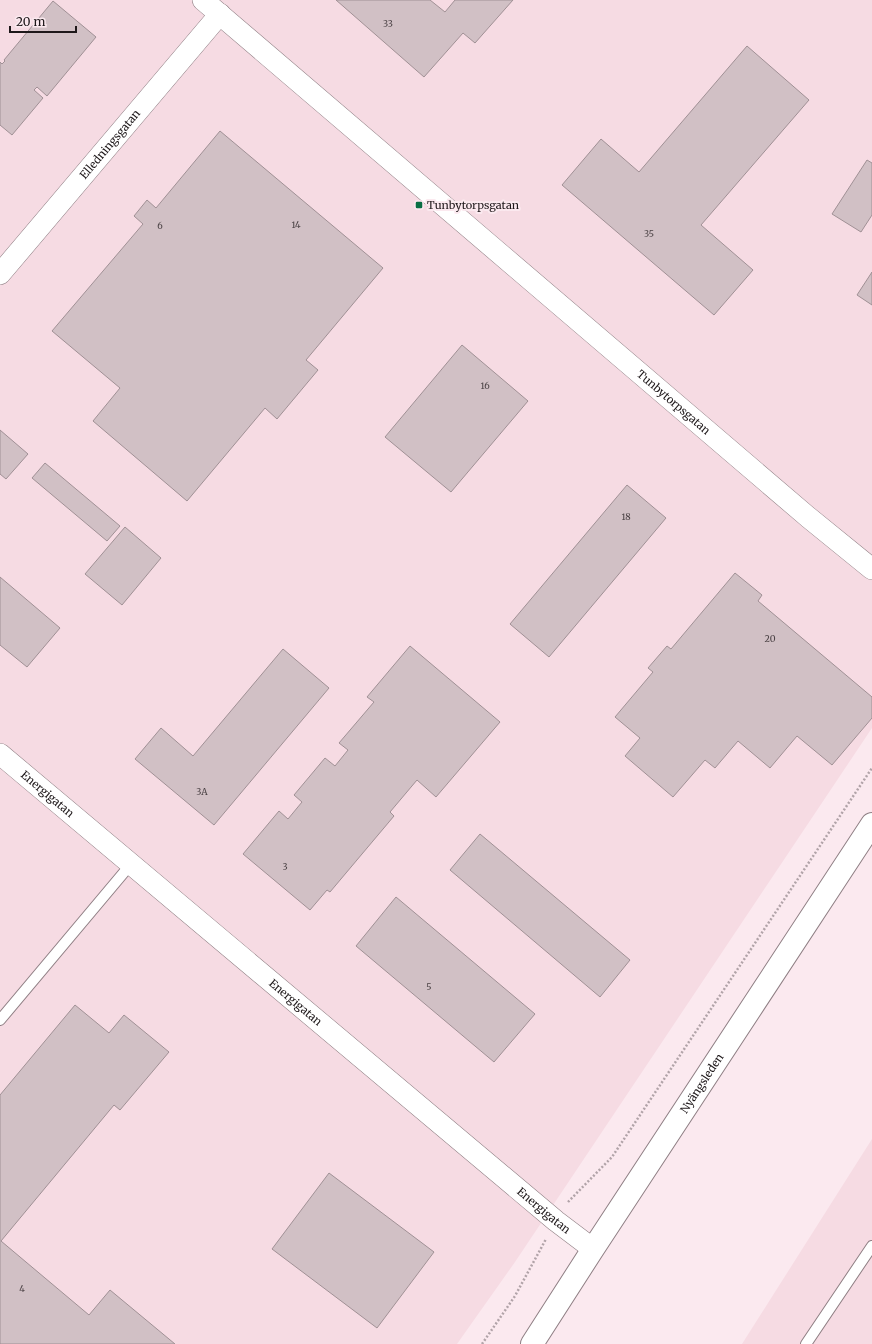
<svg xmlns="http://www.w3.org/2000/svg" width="872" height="1344" font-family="Merriweather,serif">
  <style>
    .built { fill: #f6dbe3 }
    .building { fill: #d1c0c5; stroke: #a09095 }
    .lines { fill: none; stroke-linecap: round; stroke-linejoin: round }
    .service-casing { stroke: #8f7f84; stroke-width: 12 }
    .minor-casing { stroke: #8f7f84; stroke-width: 22 }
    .tertiary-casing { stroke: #8f7f84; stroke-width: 24 }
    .path { stroke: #b1a3a8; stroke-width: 2.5; stroke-dasharray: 2 2; stroke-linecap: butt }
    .service { stroke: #fff; stroke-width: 10 }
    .minor { stroke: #fff; stroke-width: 21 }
    .tertiary { stroke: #fff; stroke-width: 22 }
    .poi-dot { fill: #096e44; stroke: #fbe9ef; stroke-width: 1.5 }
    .labels { text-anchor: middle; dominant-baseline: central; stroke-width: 4; stroke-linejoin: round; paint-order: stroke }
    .number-label { font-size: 9px; fill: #4b4245 }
    .street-label { font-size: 11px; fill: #1e181a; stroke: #fbe9ef }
    .poi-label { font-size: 11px; fill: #1e181a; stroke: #fbe9ef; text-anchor: start }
  </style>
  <rect width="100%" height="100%" fill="#fbe9ef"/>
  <path class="built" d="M0 0H872V728L515 1262 457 1344H0Z
    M872 1139V1344H742Z"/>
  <path class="building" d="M336 0H430L445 12 455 0H513L475 43 463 33 424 77Z
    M53 1 96 37 47 96 37 87 34 90 43 98 12 135 0 125V62L2 64 5 61 4 60Z
    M747 46 809 100 701 225 753 270 714 315 562 185 601 139 639 172Z
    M220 131 383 268 306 360 318 370 277 419 265 408 187 501 93 421 120 388 52 331 143 224 134 216 147 200 156 208Z
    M867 160 872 163V215L861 232 832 214Z
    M872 272V305L857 295Z
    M462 345 528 401 451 492 385 437Z
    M0 430 28 454 6 479 0 474Z
    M45 463 120 526 107 541 32 478Z
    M627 485 666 518 549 657 510 624Z
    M125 527 161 558 122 605 85 574Z
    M735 573 762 595 758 601 872 697V718L832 765 797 736 770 768 738 741 715 768 705 760 673 797 625 756 640 738 615 717 653 672 648 668 667 646 671 649Z
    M0 577 60 628 27 667 0 645Z
    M410 646 500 722 436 797 417 780 390 812 394 816 330 892 327 890 310 910 243 854 279 811 288 819 302 802 294 795 325 758 335 766 348 750 339 743 374 702 367 697Z
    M283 649 329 688 214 825 135 759 161 728 193 756Z
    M480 834 630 960 600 997 450 870Z
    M396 897 535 1014 494 1062 356 946Z
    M75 1005 109 1033 124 1015 169 1052 120 1110 114 1105 1 1241 89 1315 110 1290 175 1344H0V1095Z
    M329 1173 434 1252 377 1328 272 1249Z"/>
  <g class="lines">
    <g class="service-casing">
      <path id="service" d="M0 1020 131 864
        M806 1344 872 1246"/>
    </g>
    <g class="minor-casing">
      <g id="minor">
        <path id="s1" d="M203 0 808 517 872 569"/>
        <path id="s2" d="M0 274 220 14"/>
        <path id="s3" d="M0 754 556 1221 593 1249"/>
      </g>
    </g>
    <g class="tertiary-casing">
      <g id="tertiary">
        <path id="s4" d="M532 1344 593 1249 872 824"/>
      </g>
    </g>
    <path class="path" d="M568 1202 612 1157 872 768
      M482 1344 515 1296 546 1239"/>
    <use href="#service" class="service"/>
    <use href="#minor" class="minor"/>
    <use href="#tertiary" class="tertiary"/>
  </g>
  <rect class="poi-dot" x="415" y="201" width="8" height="8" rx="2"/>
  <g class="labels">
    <g class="number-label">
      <text x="388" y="23">33</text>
      <text x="296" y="224">14</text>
      <text x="160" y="225">6</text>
      <text x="649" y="233">35</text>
      <text x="485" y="385">16</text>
      <text x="626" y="516">18</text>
      <text x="770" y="638">20</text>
      <text x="202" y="791">3A</text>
      <text x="285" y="866">3</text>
      <text x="429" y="986">5</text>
      <text x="22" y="1288">4</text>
    </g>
    <g class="street-label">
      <text stroke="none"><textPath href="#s2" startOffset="170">Elledningsgatan</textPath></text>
      <text stroke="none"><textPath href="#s1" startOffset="619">Tunbytorpsgatan</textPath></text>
      <text stroke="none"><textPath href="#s3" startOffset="62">Energigatan</textPath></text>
      <text stroke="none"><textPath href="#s3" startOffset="386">Energigatan</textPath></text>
      <text stroke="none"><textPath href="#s4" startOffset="311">Nyängsleden</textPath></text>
      <text stroke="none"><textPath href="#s3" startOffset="710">Energigatan</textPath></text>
    </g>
    <g class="poi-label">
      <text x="427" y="205">Tunbytorpsgatan</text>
    </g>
  </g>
  <path d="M10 26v6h66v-6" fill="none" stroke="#1e181a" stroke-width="2"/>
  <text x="16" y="26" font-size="12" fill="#1e181a" stroke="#fbe9ef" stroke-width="3" paint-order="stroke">20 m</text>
</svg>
